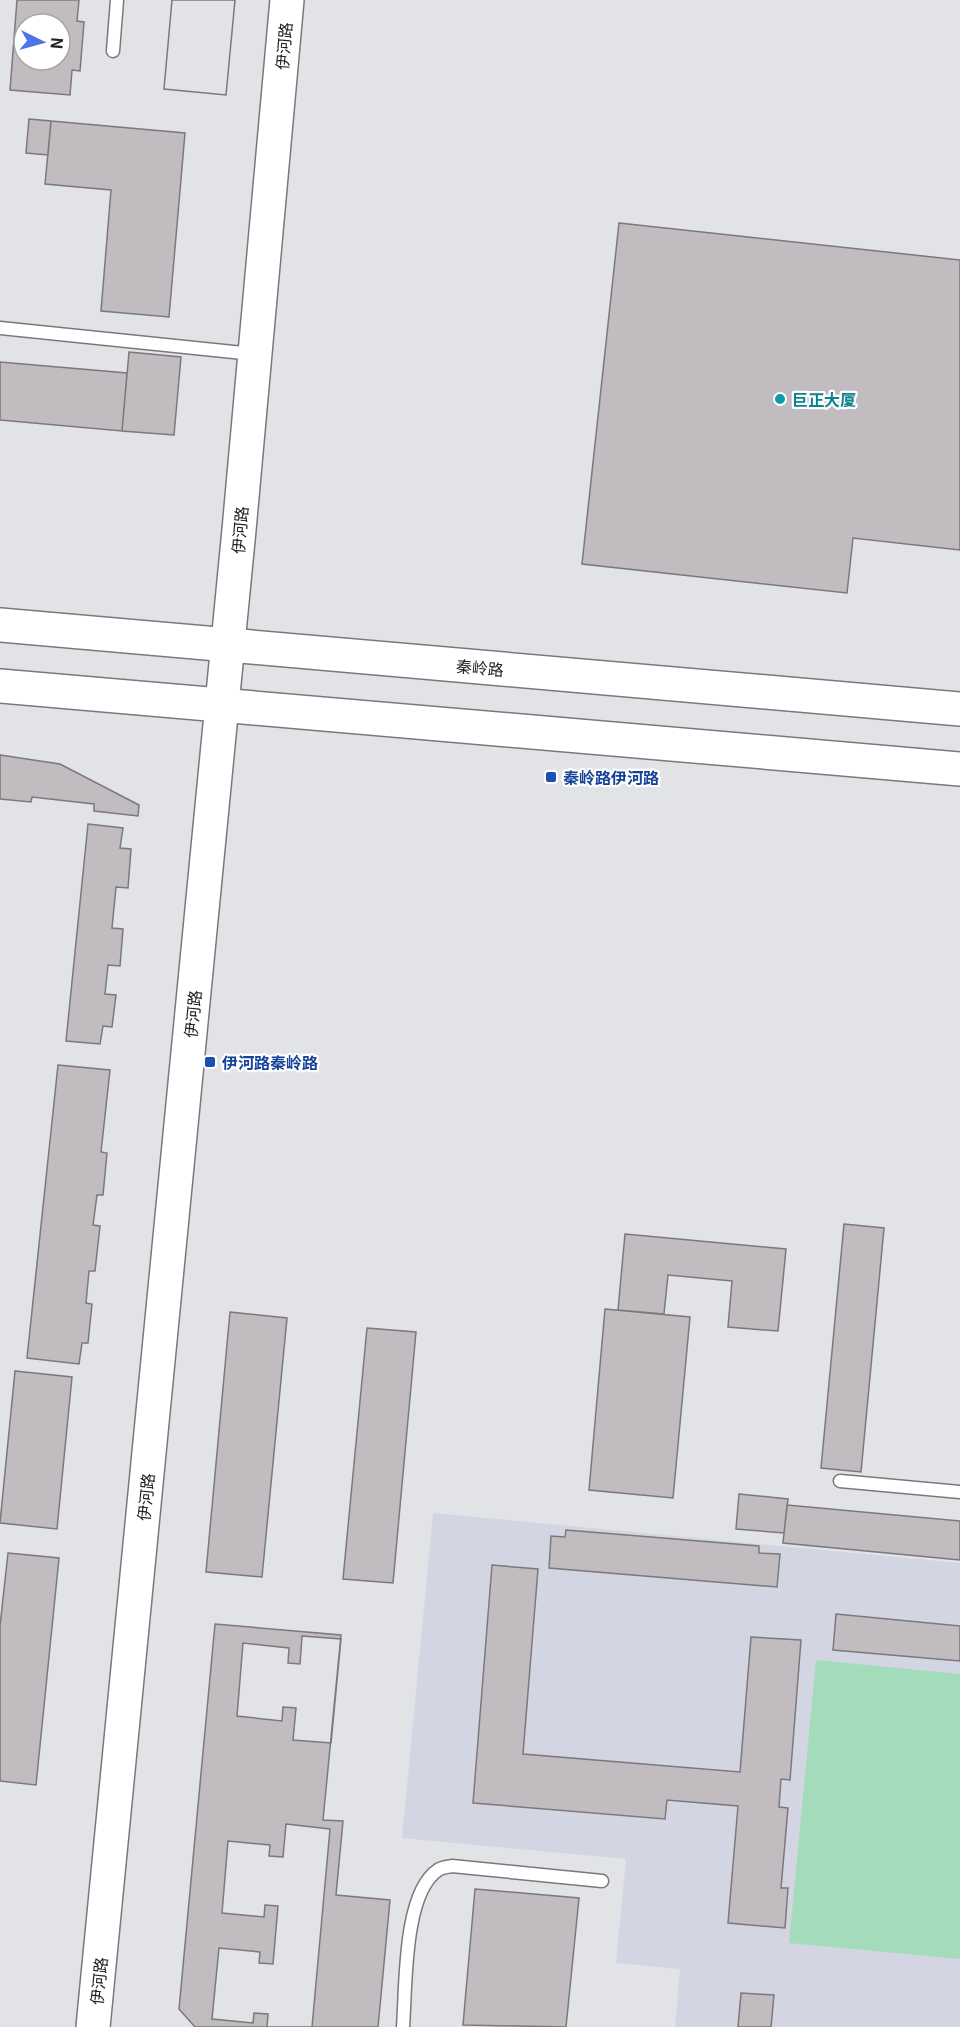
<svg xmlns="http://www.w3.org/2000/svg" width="960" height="2027" font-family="Georgia,'Noto Sans SC',serif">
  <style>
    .built { fill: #d3d6e2 }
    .green { fill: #a4dbba }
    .building { fill: #c1bcbf; stroke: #7c787b; stroke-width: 1.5; fill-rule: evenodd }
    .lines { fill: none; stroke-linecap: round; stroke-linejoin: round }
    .lane-casing { stroke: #77797d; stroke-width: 15 }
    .secondary-casing { stroke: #77797d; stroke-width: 36 }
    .primary-casing { stroke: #77797d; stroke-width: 36 }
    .lane { stroke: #fff; stroke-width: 12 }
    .secondary { stroke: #fff; stroke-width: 33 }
    .primary { stroke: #fff; stroke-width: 33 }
    .culture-dot { fill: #0f9aa8; stroke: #fff; stroke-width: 2 }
    .transit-dot { fill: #1a4fb4; stroke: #fff; stroke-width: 2 }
    .labels { text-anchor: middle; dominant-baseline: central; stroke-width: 4.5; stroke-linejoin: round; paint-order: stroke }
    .street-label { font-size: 16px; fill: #212224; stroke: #fff }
    .culture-label { font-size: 16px; font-weight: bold; fill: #0d838f; stroke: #fff; text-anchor: start }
    .transit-label { font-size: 16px; font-weight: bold; fill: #164399; stroke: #fff; text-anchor: start }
  </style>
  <rect width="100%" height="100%" fill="#e1e3e7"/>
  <path class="built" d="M433 1513 960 1563V2027H675L680 1969 616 1963 626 1859 402 1838Z"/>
  <path class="green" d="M816 1660 960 1674V1959L789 1943Z"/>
  <path class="building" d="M17 0H79L77 21 84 22 80 71 72 70 70 95 10 90ZM24 24H60V60H24Z
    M172 0H235L226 95 164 89Z
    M172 0H235L226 95 164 89Z
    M29 119 51 121 48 155 26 153Z
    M51 121 185 133 169 317 101 311 111 190 45 184Z
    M619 223 960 260V550L853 538 847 593 582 564Z
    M129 352 181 357 174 435 122 431Z
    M0 362 127 373 122 431 0 420Z
    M0 755 60 764 139 805 138 816 94 811V804L32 797 31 802 0 799Z
    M88 824 123 828 120 848 131 849 128 888 116 887 112 928 123 929 120 966 108 965 105 994 116 995 112 1027 103 1026 100 1044 66 1041Z
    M58 1065 110 1070 101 1152 107 1153 103 1195H97L93 1225 100 1226 95 1271H89L86 1303 92 1304 88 1343H82L79 1364 27 1358Z
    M844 1224 884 1228 861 1472 821 1468Z
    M625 1234 786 1249 778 1331 728 1327 732 1281 668 1275 664 1314 618 1310Z
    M605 1309 690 1317 673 1498 589 1490Z
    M230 1312 287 1318 262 1577 206 1572Z
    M367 1328 416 1332 393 1583 343 1579Z
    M15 1371 72 1377 57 1529 0 1523Z
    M739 1494 788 1499 784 1533 736 1529Z
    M787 1505 960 1521V1560L783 1543Z
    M566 1530 759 1546V1553L780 1554 777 1587 549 1568 551 1536 565 1537Z
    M8 1553 59 1558 36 1785 0 1781V1626Z
    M492 1565 538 1569 523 1754 740 1772 751 1637 801 1640 790 1780 781 1779 779 1807 788 1808 781 1888H788L785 1928 728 1923 738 1806 667 1800 665 1819 473 1803Z
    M836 1614 960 1626V1661L833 1650Z
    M215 1624 341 1635 323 1820 343 1821 336 1895 390 1900 378 2027H195L179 2009Z
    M302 1636 341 1639 331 1743 293 1740 296 1708 283 1707 282 1721 237 1716 243 1643 289 1648 288 1663 300 1664Z
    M286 1824 330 1829 312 2027H267L268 2014 254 2013 253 2023 212 2019 219 1948 260 1952 259 1963 273 1964 278 1906 265 1905 264 1917 222 1913 228 1841 270 1845 269 1856 283 1857Z
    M475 1889 579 1898 566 2027 463 2025Z
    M741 1993 774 1995 771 2027H738Z"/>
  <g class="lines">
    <g class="lane-casing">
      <path id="lane" d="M113 51 117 0
        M0 328 253 354
        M840 1481 960 1492
        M403 2027C406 1988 403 1893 438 1870 442 1867 448 1867 452 1866L602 1881"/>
    </g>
    <g class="secondary-casing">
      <path id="secondary" d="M93 2027 239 530 287 0"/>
    </g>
    <g class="primary-casing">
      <path id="primary" d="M0 625 960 709
        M0 686 960 769"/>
    </g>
    <use href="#lane" class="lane"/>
    <use href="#secondary" class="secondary"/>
    <use href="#primary" class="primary"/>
  </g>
  <circle class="culture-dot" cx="780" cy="399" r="6"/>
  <g class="transit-dot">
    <rect x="545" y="771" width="12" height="12" rx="3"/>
    <rect x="204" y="1056" width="12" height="12" rx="3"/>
  </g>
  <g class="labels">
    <g class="street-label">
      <text transform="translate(283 46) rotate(-85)">伊河路</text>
      <text transform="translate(239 530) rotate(-85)">伊河路</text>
      <text transform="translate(480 667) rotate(5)">秦岭路</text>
      <text transform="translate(192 1014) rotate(-84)">伊河路</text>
      <text transform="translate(145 1497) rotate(-84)">伊河路</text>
      <text transform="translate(98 1981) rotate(-84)">伊河路</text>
    </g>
    <g class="culture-label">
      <text x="792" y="399">巨正大厦</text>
    </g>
    <g class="transit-label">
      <text x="563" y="777">秦岭路伊河路</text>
      <text x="222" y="1062">伊河路秦岭路</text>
    </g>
  </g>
  <g transform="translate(42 42) rotate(95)"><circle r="28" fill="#ffffff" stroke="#a6a7a7" stroke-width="1.5"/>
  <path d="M0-4.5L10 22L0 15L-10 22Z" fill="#4e75e8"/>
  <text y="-9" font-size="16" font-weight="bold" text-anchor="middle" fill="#212224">N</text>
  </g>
</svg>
